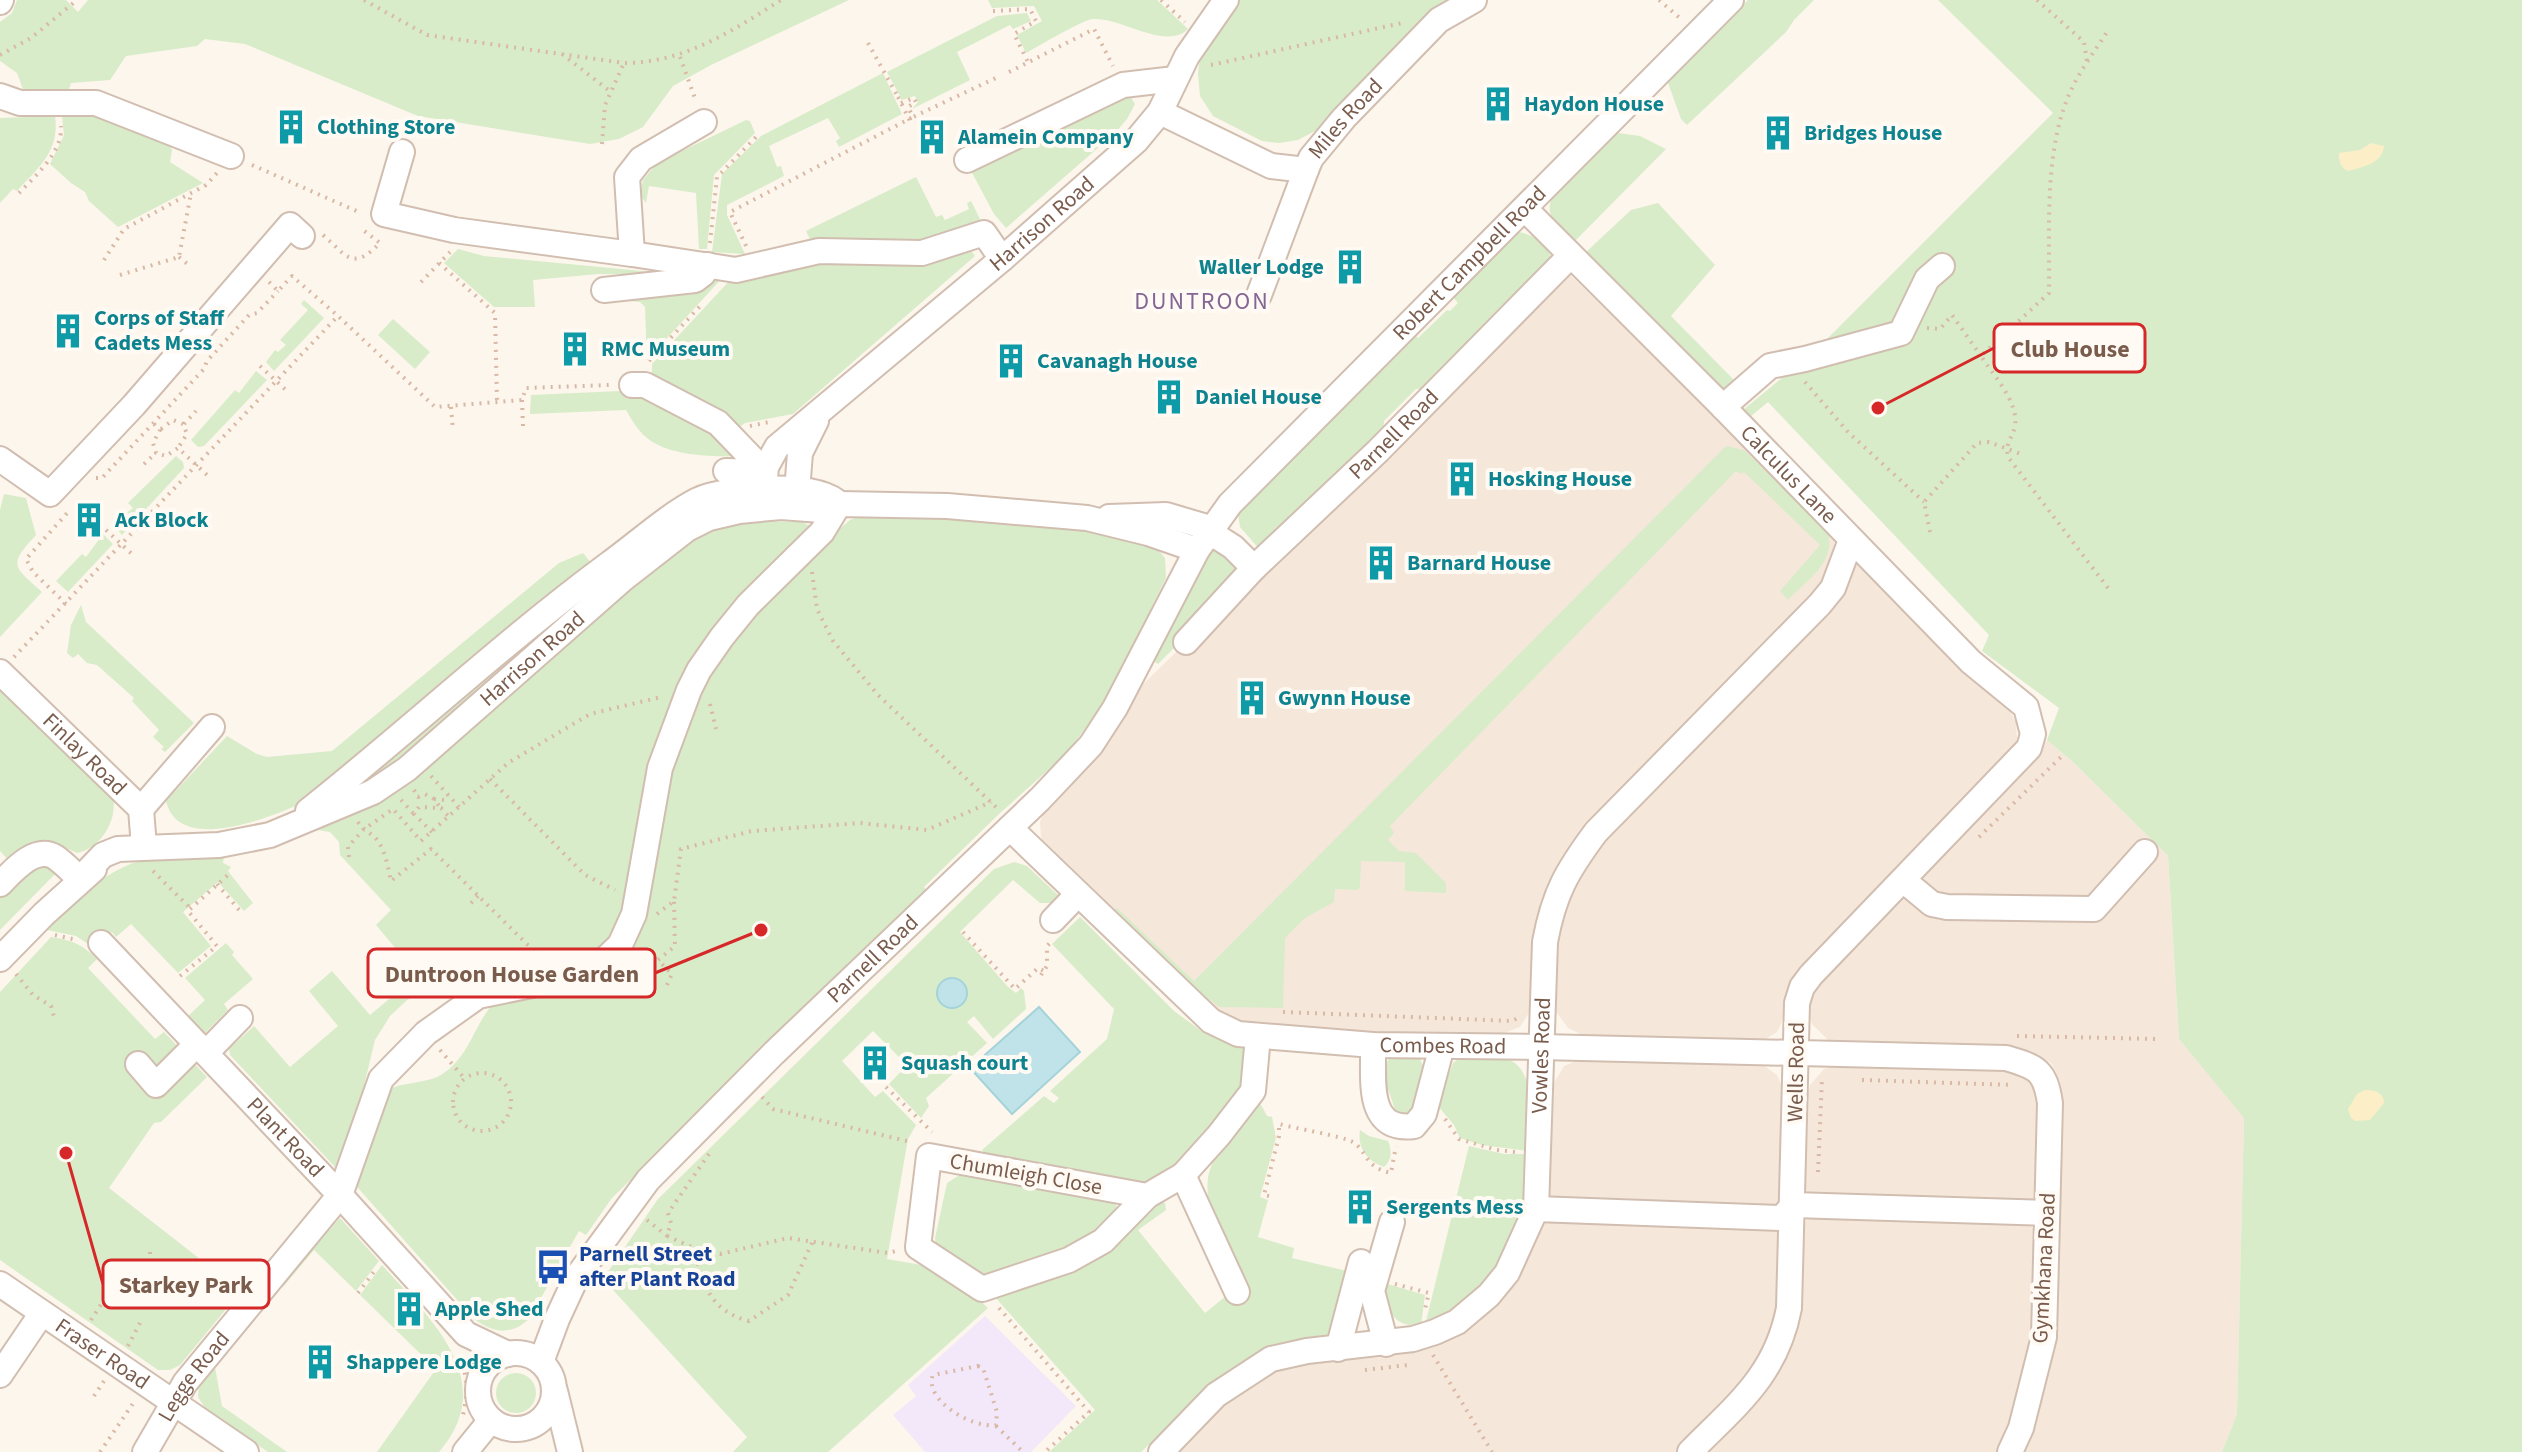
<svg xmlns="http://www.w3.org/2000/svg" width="2522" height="1452" font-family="'Source Sans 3',sans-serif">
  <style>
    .residential { fill: #f5e8da }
    .education { fill: #f3e8fa }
    .green { fill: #d8ecc9 }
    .sand { fill: #fcefc7 }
    .water { fill: #bfe3e8; stroke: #a5d3da; stroke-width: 2 }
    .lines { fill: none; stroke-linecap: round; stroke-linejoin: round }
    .minor-casing { stroke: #d1beb0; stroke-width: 28 }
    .path { stroke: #d9b8a5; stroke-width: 4; stroke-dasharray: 2 6; stroke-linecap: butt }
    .minor { stroke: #fff; stroke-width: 24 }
    .path-bridge { stroke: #d9b8a5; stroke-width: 4; stroke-dasharray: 2 6; stroke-linecap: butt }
    .labels { text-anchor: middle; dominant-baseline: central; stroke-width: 8; stroke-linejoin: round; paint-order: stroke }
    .culture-label { font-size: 22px; font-weight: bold; fill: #0d838f; stroke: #fffaf3; text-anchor: start }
    .street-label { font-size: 22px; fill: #7a5c4d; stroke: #fffaf3 }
    .transit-label { font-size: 22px; font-weight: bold; fill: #164399; stroke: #fffaf3; text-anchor: start }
    .neighbourhood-label { font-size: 24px; letter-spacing: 2px; fill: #846695; stroke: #fffaf3 }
    .leader { fill: none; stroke: #d62828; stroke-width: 3 }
    .callout-dot { fill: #d62828; stroke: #fffaf3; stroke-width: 3 }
    .callout { fill: #fffaf3; stroke: #d62828; stroke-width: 3 }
    .callout-label { font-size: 24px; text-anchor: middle; font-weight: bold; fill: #7a5c4d }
  </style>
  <rect width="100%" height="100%" fill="#fdf6ec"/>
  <path class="residential" d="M1567 272 1832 530 1837 556 1832 577 1566 852 1546 892 1534 1005 1520 1027 1494 1037 1284 1030 1259 1027 1216 1011 1046 850 1041 837 1040 822 1046 808 1137 690Z
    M1856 561 2008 707 2016 723 2017 738 2012 752 1790 995 1781 1024 1777 1032 1769 1037 1762 1041 1589 1038 1568 1028 1555 1010 1558 934 1577 870Z
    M2047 740 2073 762 2168 856 2179 1039 2244 1117 2237 1414 2222 1452H2020L2039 1407 2056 1320 2063 1109 2060 1081 2052 1064 2038 1054 2020 1050 1829 1041 1812 1024 1808 1010 1813 987 2032 763Z
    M1590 1055 1756 1060 1777 1075 1787 1098 1784 1195 1778 1204 1763 1209 1566 1204 1551 1198 1547 1187 1552 1086 1564 1066Z
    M1838 1065 2006 1068 2031 1081 2042 1097 2040 1190 2035 1201 1808 1196 1803 1188 1805 1101 1810 1085 1824 1069Z
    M1814 1215 2027 1223 2035 1230 2038 1235 2031 1354 2001 1452H1706L1750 1407 1802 1224Z
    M1544 1219 1778 1227 1782 1237 1777 1316 1754 1372 1679 1452H1171L1222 1400 1256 1376 1302 1362 1385 1357 1433 1343Z"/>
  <path class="education" d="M985 1316 1076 1406 1031 1452H925L893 1415 916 1396 908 1385Z"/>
  <path class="green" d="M17 0H66L78 12 88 0H849L711 65 673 86 643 127 619 139 590 144 418 116 245 44 205 39 197 46 126 56 110 80 71 83 69 90 24 92 17 73 0 61V22L12 13Z
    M988 0H1157L1188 29C1166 51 1121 17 1093 19 1084 19 1037 47 1026 53L1017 35 1042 21 1034 6 992 8Z
    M1239 0H1452L1414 26 1317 130 1298 140 1279 143 1262 141 1213 116 1200 96 1198 74 1200 57 1205 45Z
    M1748 0H1814L1794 20 1786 32 1687 125 1681 119 1667 80Z
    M1938 0H2522V1452H2222L2237 1414 2244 1118 2179 1039 2168 856 2073 762 2047 740 2059 708 1982 651 1989 635 1768 402 1750 417 1743 410 1817 349 2053 113Z
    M1027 13 1031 21 1013 29 1010 25 957 52 970 80 912 109 918 102 915 96 902 100 887 72 997 16Z
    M883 73 902 114 839 147 836 141 840 138 828 118 769 146 777 167 781 166 784 176 727 205V215L745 254 712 252 722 174 761 136Z
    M1123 93 1130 96 1135 104 1127 119 1115 133 1006 228 994 214 970 169Z
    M55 116C60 151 39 167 17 191L13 189 0 203V118Z
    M62 116H105L168 141 172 150 170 162 203 183 118 227 89 201 85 192 71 183 50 164 64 135Z
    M746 120 750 121 755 133 714 175 707 249H699L696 193 649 186 646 203 640 195 643 180 657 163Z
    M1618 133 1640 136 1666 149 1574 242C1561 229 1543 217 1552 198Z
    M916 177 936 217 942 215 945 220 969 209 967 203 971 201 981 221 948 235 924 241H811L806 231Z
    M1658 203 1715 265 1671 316 1736 382 1723 389 1585 253 1631 210Z
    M1517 232C1534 233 1552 248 1553 266L1431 389H1416L1384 421 1383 435 1261 551 1240 527 1238 513 1415 335 1418 338 1447 310 1450 311 1458 303 1452 296Z
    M458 249 484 256 684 275 598 274 533 280 535 307H494L444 263Z
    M970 249 975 256 793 414 745 423 734 431 652 375V364L732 278 789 262Z
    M718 274 724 276 647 360 645 307 640 302 617 300 602 304 600 297Z
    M304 300 324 318 274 371 266 362 275 350 278 352 286 345 280 340 308 310 301 304Z
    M393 319 430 352 415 369 378 335Z
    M256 371 267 380 204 446 198 447 191 440 235 390 239 393Z
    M620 391 632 392 703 421 734 456C708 457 673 455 651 441 639 433 633 422 626 410L530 414 531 395Z
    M1726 446 1744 450 1828 533C1836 563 1806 581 1788 600L1780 591 1820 545 1744 472 1741 474 1736 471 1390 826 1394 833 1388 840 1399 851 1416 853 1446 883V893L1405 891V862L1361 861 1360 887 1357 890 1335 889 1334 902 1305 918 1285 938 1283 1008 1219 1007 1191 985 1114 910 1117 908 1194 981Z
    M176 456 183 462 184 468 122 535 112 524 133 508 128 503Z
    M4 494 26 498 36 535C7 566 14 566 42 592L0 637V510Z
    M859 516 977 520 1113 533 1154 545 1165 558 1166 578 1105 702 1067 753 999 814 924 887 926 890 612 1198 586 1235 579 1231 529 1319C510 1336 494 1333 474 1319L351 1180 387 1090C403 1082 420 1084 437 1077 467 1062 472 1030 491 1006L606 972 667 790 689 705 749 619 808 555 850 520Z
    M760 521 802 522 812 527 715 636 611 942 590 959 546 973 448 984 425 990 407 1000 390 1016 375 1040 360 1102 335 1167 230 1055 229 1049 254 1026 290 1067 338 1026 309 991 332 971 370 1015 418 975 376 925 391 910 340 855 339 842 330 832 317 830 393 793 632 586 702 533 737 522Z
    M103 534 113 544 68 592 56 581 82 554 86 557Z
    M1215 549 1240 567 1182 640 1158 664 1155 662 1156 657 1211 550Z
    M583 553 593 565 310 799C278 815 179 857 166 801L227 736 257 754 267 757 332 751 559 563Z
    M609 581 402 763 358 790H342L556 610Z
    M81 605 86 622 194 723 165 752 161 749 164 747 153 737 159 730 132 701 134 698 97 665 87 663 78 654 73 658 67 653 71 625Z
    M0 689 113 796C118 820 101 848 77 853 46 839 33 834 8 860L0 851Z
    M224 857 223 863 231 867 228 871 253 903 244 911 218 882 183 912 211 946 178 973 131 924 116 937 112 932 94 948 76 936 47 930C76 899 111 863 155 858 178 855 201 857 224 857Z
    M1014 862 1027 866 1060 897 1050 903H1040L1013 880 960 932 1007 986 1016 993 1021 988 1024 991 1026 1009 993 1039 974 1016 967 1022 987 1043 926 1098 929 1106 921 1118 889 1084 907 1065 873 1031 842 1061 875 1097 883 1091 916 1125 908 1139 887 1259 939 1268 956 1277 988 1308 828 1452H733L747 1437 603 1279 658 1199 994 869Z
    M49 866 57 872 0 930V893L30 867Z
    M1080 917 1174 1011 1203 1032 1244 1048V1074L1240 1096 1155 1185 995 1164 982 1150 1044 1096 1054 1103 1059 1098 1050 1091 1107 1039 1114 1009 1052 944Z
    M51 937C71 940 82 944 97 959L88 968 155 1039 164 1032 207 1077 161 1122 154 1123 109 1188 241 1291 180 1365 170 1370H158L0 1260V992Z
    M226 943 234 952 232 955 253 979 224 1004 228 1010 203 1035 186 1018 205 1000 185 978Z
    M1395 1053 1418 1056 1424 1067 1413 1110 1406 1115 1395 1110C1390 1091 1375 1067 1395 1053Z
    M1462 1056C1475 1056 1494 1054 1506 1058 1540 1071 1528 1123 1528 1151L1482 1145 1460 1138 1454 1125 1437 1105 1453 1063Z
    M1259 1101 1267 1116 1272 1117 1276 1138 1260 1197 1268 1200 1258 1237 1294 1248 1292 1258 1347 1271 1329 1332 1323 1339 1255 1354 1230 1369 1141 1452H1049L1095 1410 995 1297 1159 1202 1165 1203 1166 1210 1138 1230 1205 1313 1226 1296C1221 1270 1202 1194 1209 1173 1217 1145 1241 1123 1259 1101Z
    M1360 1130 1369 1136 1388 1141C1392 1150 1392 1160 1384 1167 1367 1161 1357 1148 1360 1130Z
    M1469 1146 1504 1154H1528C1527 1176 1526 1196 1521 1216 1507 1261 1470 1309 1425 1325Z
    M961 1174 1110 1196 1119 1210 1116 1217 1061 1257 985 1282 936 1244 935 1238 947 1183Z
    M340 1218 379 1261 356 1291 314 1250 283 1287 280 1285Z
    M382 1265C429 1318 501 1380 439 1452H377L436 1369 360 1295Z
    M1384 1283 1425 1295 1421 1325C1392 1328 1385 1308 1384 1283Z
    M278 1288 279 1291 215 1367 222 1406 287 1452H268L207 1411 198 1397 199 1382Z
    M496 1393a20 20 0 1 1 40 0a20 20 0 1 1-40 0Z"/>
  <path class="sand" d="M2371 143 2384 146C2383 163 2363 167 2348 171 2340 167 2339 162 2339 153L2360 150Z
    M2365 1090C2374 1090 2384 1092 2384 1103L2370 1120 2355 1121 2351 1118 2348 1109 2357 1094Z"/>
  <path class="water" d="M937 993a15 15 0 1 1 30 0a15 15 0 1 1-30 0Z
    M1039 1007 1080 1052 1012 1114 970 1068Z"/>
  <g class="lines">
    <g class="minor-casing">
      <g id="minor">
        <path d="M0 2 1 0"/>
        <path d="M0 96 20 103H96L231 156"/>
        <path id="s1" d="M1160 112 1271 166 1306 170 1311 158 1344 118 1439 20 1474 0"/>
        <path d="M704 122 641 159 627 177 632 254 736 270 819 251 922 253 984 233 1002 259"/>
        <path d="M402 152 384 214 454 230 632 254"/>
        <path d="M967 160 1123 85 1175 79"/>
        <path id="s2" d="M1525 209 1723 407 1971 662 2026 707 2033 734 2029 748 1811 975 1802 987 1797 1003 1789 1308C1776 1376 1736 1405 1690 1452"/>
        <path d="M604 290 695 280 703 274 708 265"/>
        <path d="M1259 295 1306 170"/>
        <path d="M632 385H645L718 423 765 472"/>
        <path d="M1723 407 1770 366 1805 359 1901 333 1927 279 1942 266"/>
        <path d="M0 459 50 494 134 405 290 225 302 236"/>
        <path d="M726 471 765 472"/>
        <path d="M797 491 800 453 816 421"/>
        <path id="s3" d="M781 507 764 489 766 467 777 447 1002 259 1136 141 1160 112 1187 56 1226 0"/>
        <path d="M1109 517 1166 515 1210 528"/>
        <path d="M1208 531 1233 547 1254 568"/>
        <path id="s4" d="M1186 642 1254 568 1378 451 1570 256"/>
        <path id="s5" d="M0 672 141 809 144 847"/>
        <path d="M141 809 212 727"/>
        <path d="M308 811C410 730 505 641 609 564 638 543 667 516 698 500 725 487 819 481 839 504"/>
        <path id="s6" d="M1010 828 1211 1021 1238 1034 1373 1045 1541 1047 2006 1058C2037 1067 2045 1070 2050 1103L2044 1337 2021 1428 2010 1452"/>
        <path id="s7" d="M80 879 103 855 118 849 219 845 270 835 373 792 407 769 623 579 687 529 709 518 739 511 781 507 821 510 839 504 947 506 1087 518 1148 533 1197 550"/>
        <path d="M1903 880 1932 904 1947 907 2094 909 2145 852"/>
        <path d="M0 884C13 871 35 845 55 857 64 863 72 872 80 879"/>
        <path d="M1053 920 1078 894"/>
        <path id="s8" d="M101 943 340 1195 466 1334 508 1354"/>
        <path d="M0 959 44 914 94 869"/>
        <path d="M1373 1045C1374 1079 1365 1132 1414 1126L1424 1114 1442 1046"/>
        <path d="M206 1053 240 1018"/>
        <path d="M138 1064 156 1085 197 1044"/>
        <path d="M1183 1175 1237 1292"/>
        <path d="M1147 1196 929 1156 918 1247 982 1289 1069 1260 1103 1241 1147 1196 1183 1175 1219 1135 1253 1091 1258 1036"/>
        <path d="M1536 1209 1782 1218 1793 1205 2047 1213"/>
        <path id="s9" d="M0 1284 246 1452"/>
        <path d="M1386 1344 1372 1291 1392 1222"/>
        <path d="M1338 1349 1361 1262"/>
        <circle cx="516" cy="1391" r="38"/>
        <path id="s10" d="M541 1362 557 1319 576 1278 648 1180 774 1053 1040 799 1091 745 1115 708 1197 550 1230 504 1731 0"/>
        <path d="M0 1375 42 1313"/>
        <path d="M555 1391 570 1452"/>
        <path id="s11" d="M145 1452 185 1383 340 1195 381 1079 426 1033 478 996 561 979 598 966 620 945 634 914 660 768 689 690 699 670 722 637 748 605 822 532 839 504"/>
        <path d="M465 1452 491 1420"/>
        <path id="s12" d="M1161 1452 1216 1395 1271 1359 1307 1351 1413 1339 1435 1332 1457 1322 1489 1295 1507 1273 1536 1209 1545 942C1554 893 1567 871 1596 832L1820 604 1833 588 1851 540"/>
      </g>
    </g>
    <path class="path" d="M364 0 427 35 624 63C684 63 732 31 781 0
      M1161 0 1185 22
      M1659 0 1681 19
      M2037 0 2084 42 2087 61
      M993 11 1030 9 1036 21 1014 34 1028 62
      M868 43 898 97
      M562 54 611 92
      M0 55 31 38 77 0
      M680 57 696 101
      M1211 65 1402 23
      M1009 72 1094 29 1113 66
      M901 103 914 98 916 102 908 107 913 117 1000 76
      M602 144 605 105 624 63
      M252 165 361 213
      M19 193C35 176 63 152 61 126
      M323 235C348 257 352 271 380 243L363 230 364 226
      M710 243 717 177 759 134
      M746 246 730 212 913 117
      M179 257 191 267
      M104 260 124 229 206 185 217 173
      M439 263 495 313 497 402
      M120 275 179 257 191 193
      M269 282 278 291 292 276 338 316
      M421 282 450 252
      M1927 328 1940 329 1952 315 1981 356
      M649 361 703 303
      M260 366 288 392
      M1805 382 1848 432 1924 502
      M522 400 523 426
      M451 407 453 430
      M154 424 160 430 153 443 156 453 166 456 178 448 207 475
      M184 424 196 411
      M750 426 769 422
      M161 429 173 420 183 424 187 434 178 448
      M144 464 156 453
      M96 478H102L204 369 207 361 249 315 257 313 278 291
      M106 530 134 556
      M1930 532 1924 502 1977 443 1989 442 2021 454
      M812 572 817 609 833 641 878 695 997 808
      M2108 588 2008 457C2005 443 2012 439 2015 426 2019 402 1993 375 1981 356L2049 293C2050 228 2043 146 2073 86 2083 66 2097 48 2109 29
      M66 604 33 572 26 559 69 511
      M14 657 338 316 435 407 522 400 526 388 610 385
      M710 704 716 729
      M431 776 459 807
      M490 779 585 875 615 890
      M414 790 418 797 425 794 434 799 439 806
      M434 799 444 800 448 795
      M401 800 413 813
      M358 822C364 831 373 834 378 841 386 853 388 868 391 881L431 849 542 959
      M432 832 414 814 419 807 441 808 449 817
      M1979 837 2063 755
      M349 857 348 847 363 830 393 809 421 841 508 763 590 714 661 697
      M153 871 188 906V911
      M217 884 240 911
      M471 903 478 896
      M657 914 674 901 681 849 752 831 860 823 927 830 991 802
      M963 932 1015 989 1038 968 1044 971
      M55 935 77 940
      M16 974 33 995 51 1006 54 1017
      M1041 975 1047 966V946L1050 943
      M180 976 217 946 188 911 229 874
      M667 985 672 974 658 960 675 946 674 901
      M1283 1012 1512 1021 1521 1016
      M2017 1036 2158 1039
      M440 1050 465 1079
      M453 1102a29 29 0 1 1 58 0a29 29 0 1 1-58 0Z
      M1862 1080 2013 1085
      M886 1087 932 1132
      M762 1097 773 1109 911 1142
      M1445 1119 1459 1139 1497 1150 1515 1152
      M709 1154 668 1213 671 1223 667 1236 694 1248 720 1254 788 1238 888 1253 896 1251
      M1818 1172 1822 1079
      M1269 1196 1264 1195 1279 1136V1124C1293 1128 1342 1136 1353 1142 1368 1152 1364 1167 1391 1173L1396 1146
      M647 1220 667 1236
      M694 1248C702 1284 710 1311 749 1321L788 1295 813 1241
      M150 1252 151 1273
      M151 1280 157 1291
      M1395 1284 1429 1293 1424 1313
      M358 1293 376 1269
      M999 1308 1089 1412 1045 1452
      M91 1320 121 1274 151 1273V1280L216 1282 232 1293
      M128 1346 142 1319
      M1433 1355 1492 1452
      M461 1357C467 1377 468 1394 463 1415
      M978 1366 983 1368 997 1412 996 1425C973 1429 923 1400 933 1375Z
      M1365 1370 1408 1365
      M94 1396 104 1381
      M996 1426 1023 1452
      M100 1452 134 1402"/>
    <use href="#minor" class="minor"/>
    <path class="path-bridge" d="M898 97 912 125"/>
  </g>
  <defs>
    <g id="building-bare" transform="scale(2.76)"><path d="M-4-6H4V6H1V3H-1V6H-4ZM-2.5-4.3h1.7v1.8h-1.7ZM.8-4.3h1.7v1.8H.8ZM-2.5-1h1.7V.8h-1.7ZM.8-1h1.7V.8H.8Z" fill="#0f9aa8" stroke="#fffaf3" stroke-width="2.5" paint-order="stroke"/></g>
    <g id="bus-bare" transform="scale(2.76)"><path d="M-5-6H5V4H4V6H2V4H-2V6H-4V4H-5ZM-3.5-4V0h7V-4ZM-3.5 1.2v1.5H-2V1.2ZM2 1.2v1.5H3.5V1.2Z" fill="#1a4fb4" stroke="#fffaf3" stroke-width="2.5" paint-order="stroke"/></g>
  </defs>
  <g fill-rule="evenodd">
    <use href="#building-bare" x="1498" y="104"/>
    <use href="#building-bare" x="291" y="127"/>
    <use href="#building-bare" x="1778" y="133"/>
    <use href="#building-bare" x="932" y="137"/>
    <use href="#building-bare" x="1350" y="267"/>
    <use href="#building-bare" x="68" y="331"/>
    <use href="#building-bare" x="575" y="349"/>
    <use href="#building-bare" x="1011" y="361"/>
    <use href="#building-bare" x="1169" y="397"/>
    <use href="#building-bare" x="1462" y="479"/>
    <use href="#building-bare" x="89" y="520"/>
    <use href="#building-bare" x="1381" y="563"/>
    <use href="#building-bare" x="1252" y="698"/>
    <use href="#building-bare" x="875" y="1063"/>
    <use href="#building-bare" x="1360" y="1207"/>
    <use href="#bus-bare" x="553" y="1267"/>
    <use href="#building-bare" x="409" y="1309"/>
    <use href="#building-bare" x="320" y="1362"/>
  </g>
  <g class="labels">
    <g class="culture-label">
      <text x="1524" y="104">Haydon House</text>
      <text x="317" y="127">Clothing Store</text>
      <text x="1804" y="133">Bridges House</text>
      <text x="958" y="137">Alamein Company</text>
      <text x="1324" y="267" text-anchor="end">Waller Lodge</text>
      <text x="94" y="318">Corps of Staff<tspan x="94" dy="25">Cadets Mess</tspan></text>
      <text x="601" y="349">RMC Museum</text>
      <text x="1037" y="361">Cavanagh House</text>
      <text x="1195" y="397">Daniel House</text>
      <text x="1488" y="479">Hosking House</text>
      <text x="115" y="520">Ack Block</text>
      <text x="1407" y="563">Barnard House</text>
      <text x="1278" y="698">Gwynn House</text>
      <text x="901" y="1063">Squash court</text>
      <text x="1386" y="1207">Sergents Mess</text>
      <text x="435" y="1309">Apple Shed</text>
      <text x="346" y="1362">Shappere Lodge</text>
    </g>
    <g class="street-label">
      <text stroke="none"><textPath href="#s1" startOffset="224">Miles Road</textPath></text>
      <text stroke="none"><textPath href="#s3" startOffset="416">Harrison Road</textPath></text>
      <text stroke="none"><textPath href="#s10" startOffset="1452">Robert Campbell Road</textPath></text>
      <text stroke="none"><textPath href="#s4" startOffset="294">Parnell Road</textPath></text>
      <text stroke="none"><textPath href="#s2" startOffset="374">Calculus Lane</textPath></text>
      <text stroke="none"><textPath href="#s7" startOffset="522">Harrison Road</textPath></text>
      <text stroke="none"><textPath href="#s5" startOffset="118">Finlay Road</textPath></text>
      <text stroke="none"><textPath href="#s10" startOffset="528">Parnell Road</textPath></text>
      <text stroke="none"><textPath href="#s6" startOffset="514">Combes Road</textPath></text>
      <text stroke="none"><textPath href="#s12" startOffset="630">Vowles Road</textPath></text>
      <text transform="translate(1796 1072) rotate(-89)">Wells Road</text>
      <text stroke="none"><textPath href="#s8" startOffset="268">Plant Road</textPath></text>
      <text transform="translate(1026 1174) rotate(10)">Chumleigh Close</text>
      <text transform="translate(2044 1268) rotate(-87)">Gymkhana Road</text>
      <text stroke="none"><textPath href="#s9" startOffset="124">Fraser Road</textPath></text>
      <text stroke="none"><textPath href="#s11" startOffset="90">Legge Road</textPath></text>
    </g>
    <g class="transit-label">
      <text x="579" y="1254">Parnell Street<tspan x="579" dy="25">after Plant Road</tspan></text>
    </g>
    <g class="neighbourhood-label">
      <text x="1202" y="301">DUNTROON</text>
    </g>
  </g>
  <path class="leader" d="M1878 408L1994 348M761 930L655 973M66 1153L103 1284"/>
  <g class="callout-dot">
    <circle cx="1878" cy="408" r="8"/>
    <circle cx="761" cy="930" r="8"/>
    <circle cx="66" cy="1153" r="8"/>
  </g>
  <g class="callout">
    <rect x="1994" y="324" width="151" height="48" rx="8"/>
    <rect x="368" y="949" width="287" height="48" rx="8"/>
    <rect x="103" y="1260" width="166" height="48" rx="8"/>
  </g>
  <g class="callout-label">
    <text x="2070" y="357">Club House</text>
    <text x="512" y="982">Duntroon House Garden</text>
    <text x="186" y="1293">Starkey Park</text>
  </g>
</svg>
